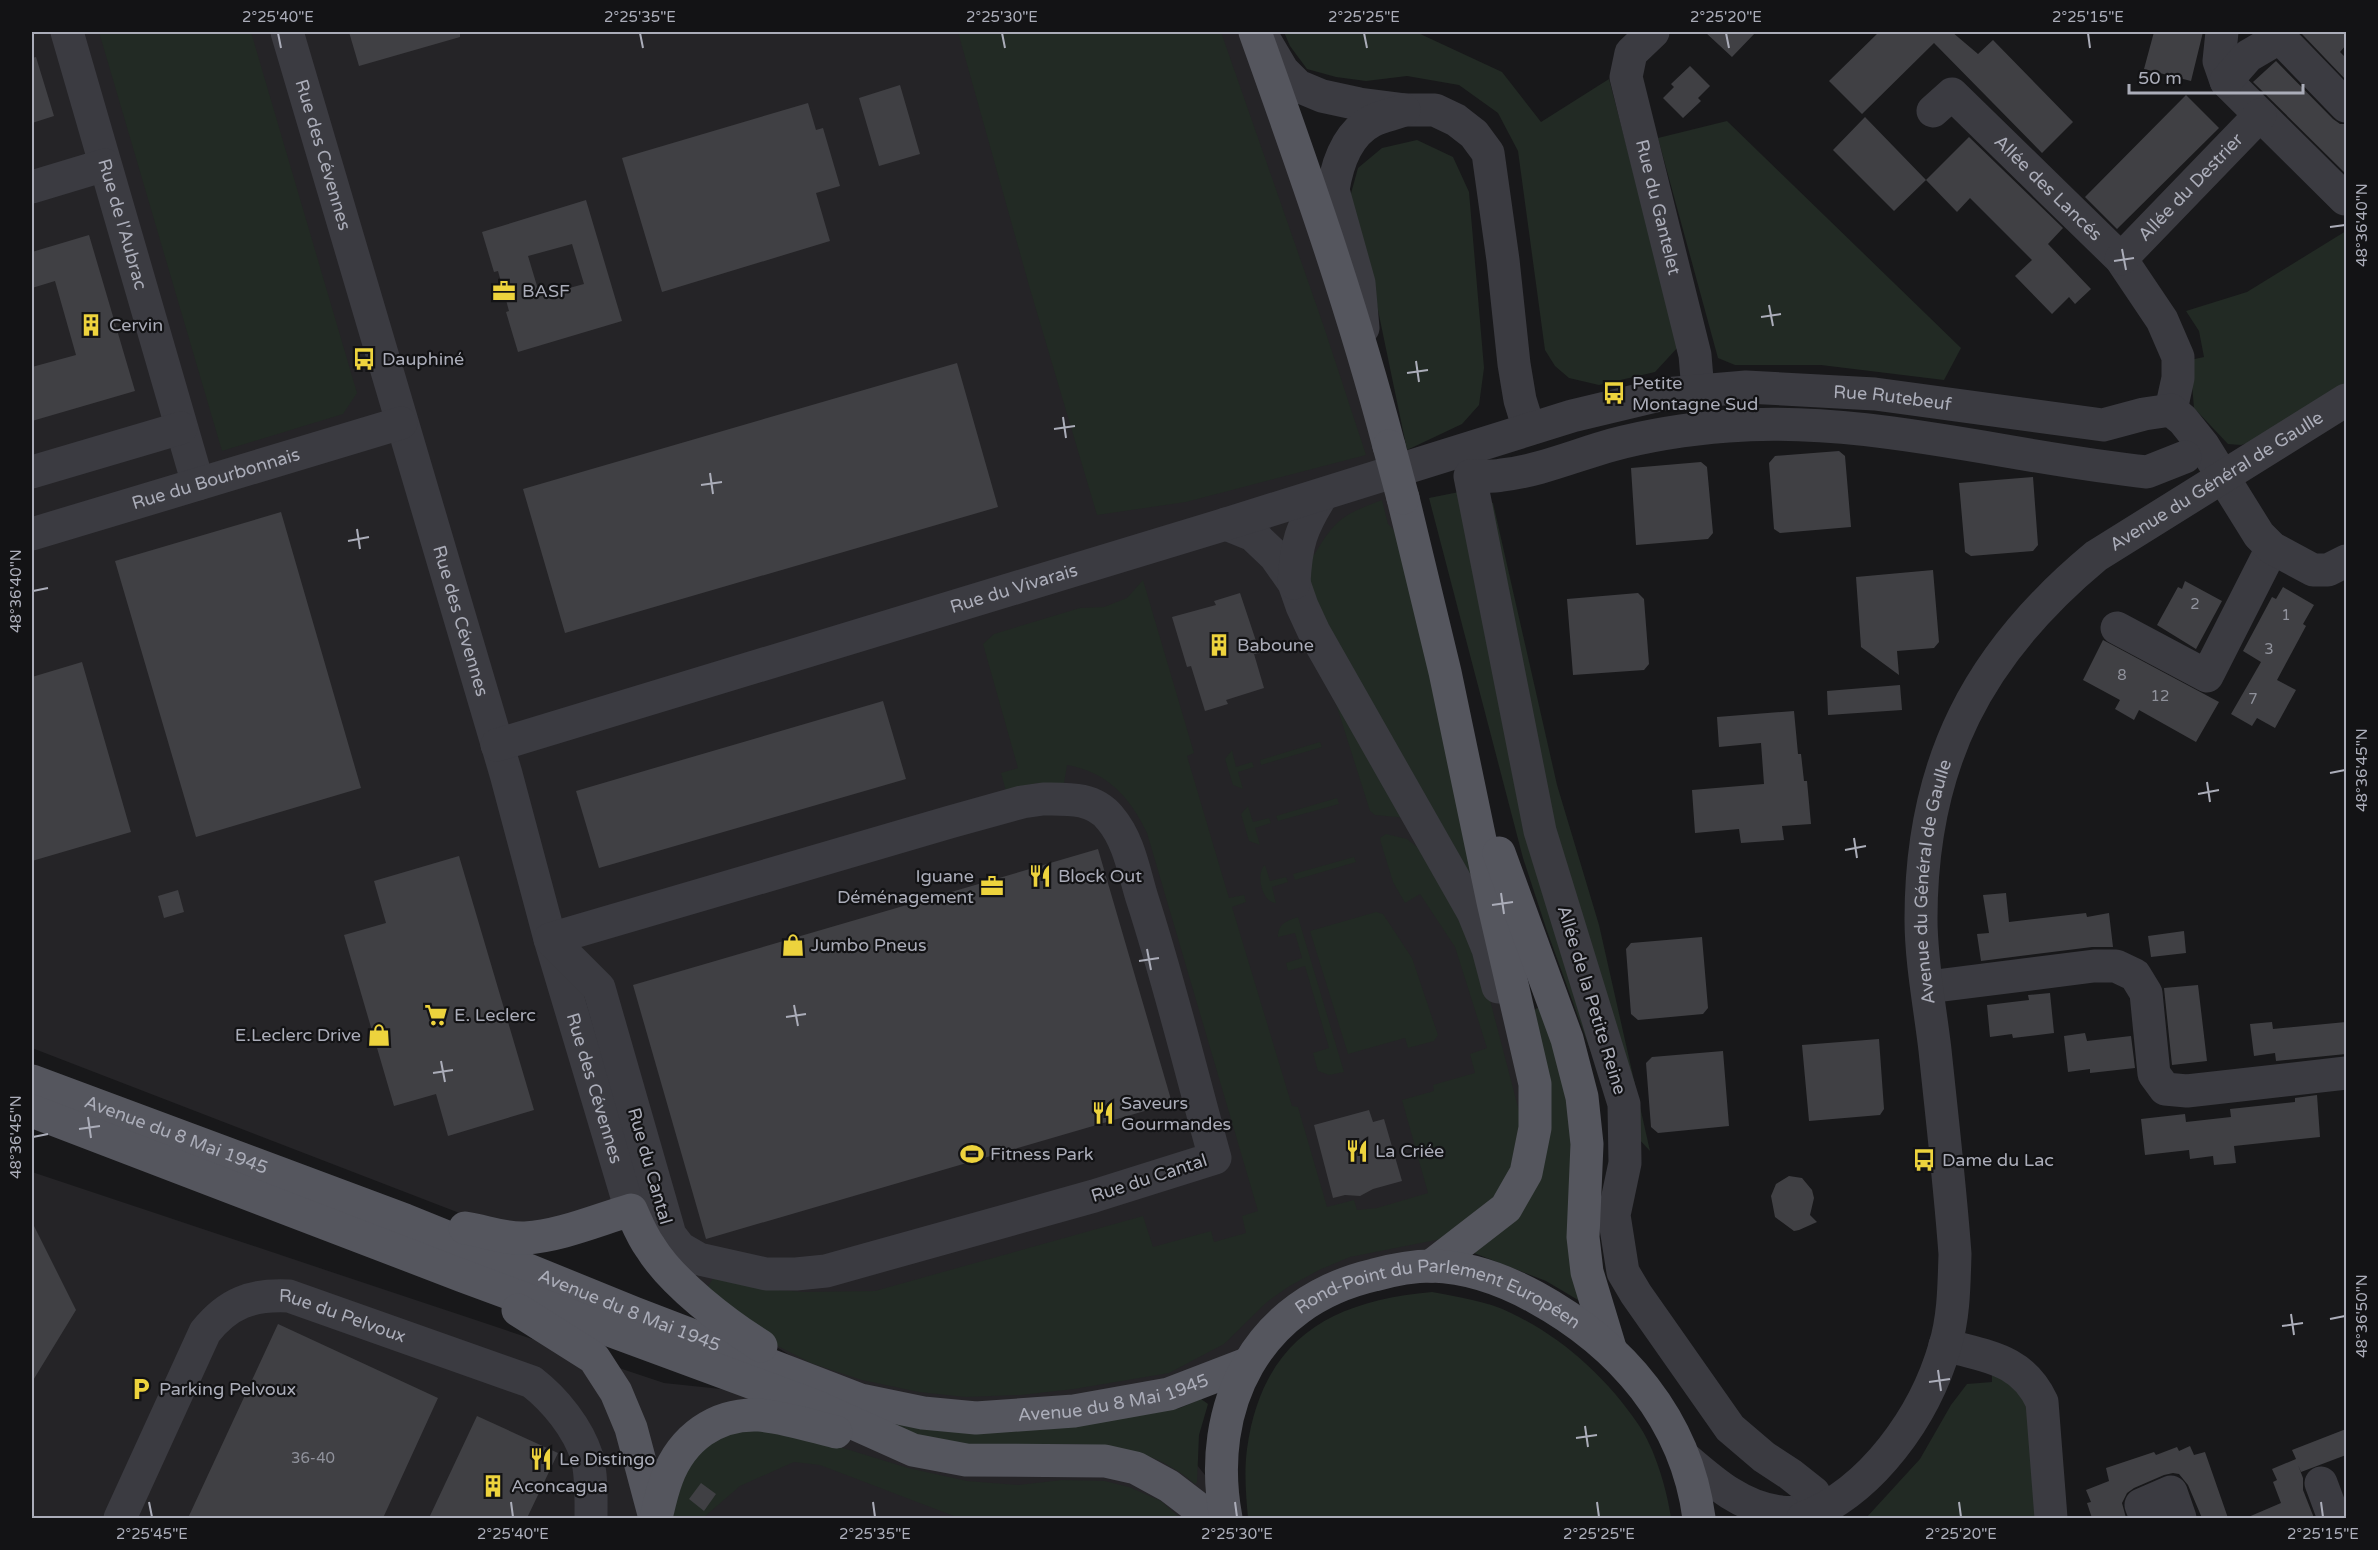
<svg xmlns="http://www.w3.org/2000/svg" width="2378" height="1550" font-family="'Varela Round',sans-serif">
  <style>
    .built { fill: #252427 }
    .green { fill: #222a24 }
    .building { fill: #404044; fill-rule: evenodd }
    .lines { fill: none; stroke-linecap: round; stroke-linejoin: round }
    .minor { stroke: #3b3b41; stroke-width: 33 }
    .major { stroke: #55565e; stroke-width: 33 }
    .major-bridge { stroke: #55565e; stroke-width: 33 }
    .ticks { fill: none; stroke: #abadb9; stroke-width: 2 }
    .labels { text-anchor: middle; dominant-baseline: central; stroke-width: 4.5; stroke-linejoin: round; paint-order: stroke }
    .number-label { font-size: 15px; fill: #90929c }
    .street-label { font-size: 18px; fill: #abadb9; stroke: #131315 }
    .poi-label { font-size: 18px; fill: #abadb9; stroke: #131315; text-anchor: start }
    .neatline { fill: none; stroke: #abadb9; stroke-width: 2 }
    .ticks-label { font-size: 15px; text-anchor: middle; fill: #abadb9 }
  </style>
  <rect width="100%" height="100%" fill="#18181a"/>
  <path class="built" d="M32 32H1247L1309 205 1496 902 1525 1127 1427 1258 1380 1264 1242 1358 1166 1385 972 1411 828 1379 735 1321 643 1223 528 1229 475 1219 32 1048Z
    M32 1172 664 1383 1174 1436 1239 1518H32Z"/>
  <path class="green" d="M99 32H251L357 393 343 414 222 451Z
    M958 32H1221L1324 327 1366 455 1186 502 1097 515 1030 289Z
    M1284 32H1416L1502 72 1541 122 1609 79 1679 346 1655 372 1599 385 1569 378 1555 366 1545 350 1518 151 1498 113 1459 85 1407 76 1366 81 1336 77 1307 69 1290 46Z
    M1727 121 1961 348 1944 380 1821 365H1735L1718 358 1658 138Z
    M1417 140 1453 157 1469 192 1484 368 1479 405 1462 424 1407 450 1373 286 1350 197 1358 168 1382 148Z
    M2346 231V384L2256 440 2241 445 2228 444 2194 408 2190 360 2204 357 2199 331 2186 311 2247 292Z
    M1464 491 1493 503 1557 785 1599 925 1650 1151 1612 1110 1547 931 1523 858 1429 498Z
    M1382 500 1388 524 1395 531 1487 909 1318 616 1303 558 1314 555C1336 518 1343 515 1382 500Z
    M1143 580 1194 753 1187 756 1229 898 1244 895 1246 902 1232 907 1292 1106 1298 1107 1327 1207 1354 1200 1357 1210 1377 1208 1428 1193 1402 1100 1434 1091 1433 1085 1475 1073 1470 1054 1487 1048 1455 947 1420 894 1405 903 1393 882 1381 843 1380 838 1386 834 1407 839 1427 855 1477 950 1520 1115 1519 1157 1499 1195 1441 1239 1350 1257 1319 1270 1288 1287 1267 1302 1224 1344 1169 1373 1074 1389 1021 1395 965 1397 919 1392 862 1380 811 1363 774 1344 705 1291 714 1277 768 1289 803 1292 875 1291 1143 1216 1153 1247 1211 1231 1214 1242 1246 1233 1242 1216 1258 1211 1147 833C1130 797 1107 772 1067 765L1064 783H1037L1006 791 1001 773 1018 768 983 644 994 634 1080 608 1104 607 1127 598Z
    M1325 669 1407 818 1375 815 1370 811Z
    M1320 742 1322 747 1261 765 1260 760Z
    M1232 750 1236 767 1252 762 1254 767 1238 772 1243 789 1233 785 1225 759Z
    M1337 798 1339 804 1278 821 1276 816Z
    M1248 806 1253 822 1269 818 1271 823 1255 828 1260 845 1249 841 1241 814Z
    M1354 857 1356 862 1295 880 1293 874Z
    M1265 865 1270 881 1286 877 1288 882 1272 887 1276 903C1262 903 1255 873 1265 865Z
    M1376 912 1383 914 1412 958 1438 1035 1434 1041 1408 1048 1405 1038 1348 1054 1310 931Z
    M1298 917 1344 1072 1329 1075 1318 1071 1313 1053 1329 1048 1305 966 1288 971 1286 963 1302 958 1295 933 1278 937C1278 924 1286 921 1298 917Z
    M1537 1008 1545 1009 1571 1105 1583 1297 1578 1300 1546 1281 1474 1253 1528 1189 1530 1014Z
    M1432 1292C1458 1297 1487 1301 1511 1313 1562 1337 1607 1378 1638 1424 1655 1448 1667 1490 1671 1518H1248C1246 1496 1244 1472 1247 1449 1262 1341 1328 1301 1432 1292Z
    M1992 1372 2016 1384 2027 1404 2037 1518H1866L1920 1459 1951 1405 1967 1384 1992 1382Z
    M1201 1399 1208 1404 1199 1435 1197 1482 1195 1484C1132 1428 1049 1448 973 1445 943 1444 903 1431 876 1418L1149 1414 1180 1408Z
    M728 1430 791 1432 908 1468 967 1481 1018 1485 1062 1480 1105 1481 1129 1487 1161 1501 1180 1518H959L820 1465 794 1462 740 1486 703 1518H671L690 1459Z"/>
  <path class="building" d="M349 32H460V37L359 66Z
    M1705 32H1756L1732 57Z
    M1879 32H1952L1978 54 1993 40 2073 122 2042 153 1934 43 1862 114 1829 81Z
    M2154 32H2203L2191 81 2144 69Z
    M2305 32H2346V45L2340 52 2346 58V80L2302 34Z
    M36 57 54 116 32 123V58Z
    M2276 61 2333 119 2340 124H2346V174L2253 82Z
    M1690 66 1710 86 1698 98 1701 101 1683 118 1663 98 1674 87 1671 84Z
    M900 85 920 154 879 166 859 98Z
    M2186 95 2219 128 2117 229 2085 197Z
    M808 103 816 130 823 128 840 186 816 193 830 241 662 292 622 158Z
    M1865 117 1926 180 1894 211 1833 150Z
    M1969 137 2063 228 2048 244 2091 289 2075 304 2069 297 2052 314 2015 276 2032 260 1970 198 1957 212 1926 180Z
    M586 200 622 321 518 352 506 312 509 311 498 271 494 272 482 232ZM572 244 584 284 540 296 528 256Z
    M89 235 135 391 32 421V367L76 355 55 281 32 288V252Z
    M957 363 998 507 565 633 523 489Z
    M1839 451 1845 456 1851 527 1780 533 1774 529 1769 463 1775 456Z
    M1701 462 1707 467 1713 533 1708 539 1636 545 1631 468Z
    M2033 477 2038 545 2033 551 1971 556 1965 552 1959 483Z
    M281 512 361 788 196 837 115 561Z
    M1933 570 1939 642 1934 648 1897 651 1899 675 1861 647 1856 577Z
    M2185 581 2222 601 2196 649 2157 625 2178 587 2182 589Z
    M2283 587 2314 605 2303 624 2306 626 2277 680 2296 690 2275 728 2257 718 2252 726 2231 714 2261 662 2243 651 2272 597 2276 599Z
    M1240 593 1260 653 1254 654 1264 688 1226 700 1228 704 1205 711 1191 666 1187 667 1172 617 1216 605 1214 601Z
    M1638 593 1644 599 1649 664 1644 670 1573 675 1567 599Z
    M2103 640 2219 702 2196 742 2139 710 2134 720 2115 709 2120 700 2083 680Z
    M82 662 131 832 32 861V677Z
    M1900 685 1902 710 1828 715 1827 691Z
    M883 701 906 779 599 868 576 791Z
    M1794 711 1798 754H1801L1804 781H1807L1811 824 1782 826 1784 840 1741 843 1739 829 1695 833 1692 790 1764 784 1761 743 1719 747 1717 717Z
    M1098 849 1172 1103 706 1239 633 985Z
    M459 856 534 1110 448 1136 436 1094 394 1106 344 935 386 923 374 881Z
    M178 890 184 912 164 918 158 896Z
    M2006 893 2009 922 2086 913 2087 917 2109 913 2113 947H2092L1981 961 1977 934 1989 933 1983 895Z
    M2184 931 2186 953 2151 957 2148 936Z
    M1702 937 1708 1008 1703 1014 1638 1020 1631 1014 1626 949 1631 943Z
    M2198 985 2207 1061 2172 1065 2164 988Z
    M2050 993 2054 1033 2013 1038 2012 1034 1990 1037 1987 1005 2029 1000 2028 995Z
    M2272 1022 2273 1029 2346 1022V1054L2276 1061 2275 1053 2254 1056 2250 1024Z
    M2085 1033 2087 1041 2131 1036 2135 1068 2090 1073V1069L2068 1072 2064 1036Z
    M1879 1039 1884 1109 1880 1115 1809 1121 1802 1045Z
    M1723 1051 1729 1126 1658 1133 1651 1127 1646 1063 1652 1057Z
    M2317 1095 2320 1137 2234 1146 2236 1163 2214 1165 2213 1156 2190 1159 2189 1150 2145 1155 2141 1119 2185 1114 2186 1122 2231 1117 2230 1109 2295 1102V1098Z
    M1369 1110 1373 1122 1384 1119 1402 1181 1373 1189 1360 1196 1345 1195 1333 1198 1314 1125Z
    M1789 1176 1802 1178 1812 1190 1814 1198 1810 1215 1817 1222 1799 1230 1794 1231 1775 1217 1771 1196 1776 1184Z
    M32 1222 76 1310 32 1382Z
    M278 1324 438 1398 383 1518H188Z
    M477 1416 558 1453 527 1518H429Z
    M2346 1429V1455L2301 1472 2298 1465 2303 1478V1490L2314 1518H2246L2281 1503 2273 1482 2277 1480 2272 1469 2296 1459 2292 1450Z
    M2190 1446 2194 1455 2205 1452 2228 1518H2202L2188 1485 2179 1474 2173 1473 2164 1475 2134 1488 2127 1493 2122 1503 2126 1518H2092L2087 1503 2091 1502 2086 1490 2109 1481 2106 1468 2154 1452 2156 1455 2177 1447 2179 1451Z
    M701 1483 716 1494 704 1511 689 1499Z"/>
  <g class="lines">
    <g class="minor">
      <path id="s1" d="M67 32 198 484"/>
      <path id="s2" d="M287 32 506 774 550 939 631 1210"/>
      <path id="s3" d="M1653 32 1631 53 1626 77 1695 355 1698 391"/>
      <path d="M2222 32 2219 61 2226 81 2345 199"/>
      <path d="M1263 37 1283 71 1298 86 1322 96 1359 104 1406 110H1435L1456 120 1474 134 1488 153 1503 260 1514 364 1520 400 1529 429"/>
      <path d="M2226 81 2248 56 2277 39 2287 45 2346 106"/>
      <path id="s4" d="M1933 111 1952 94 2121 259 2162 320 2178 357V378L2171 410"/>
      <path d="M32 187 105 165"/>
      <path id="s5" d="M2121 259 2260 115"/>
      <path d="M1363 328 1359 283 1333 190C1337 165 1347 134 1372 121 1382 116 1394 114 1404 110"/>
      <path d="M32 472 181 428"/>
      <path d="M1226 524 1253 535 1275 556 1294 583 1302 606 1314 632 1473 912 1488 949 1498 987"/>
      <path id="s6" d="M32 534 401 423"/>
      <path d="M1294 583C1296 544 1301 528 1322 495"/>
      <path d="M2117 628 2207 676 2272 548"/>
      <path id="s7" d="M497 745 1226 524 1572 416 1664 394 1746 387 1875 394 2103 425 2144 414 2171 410 2183 420 2203 445 2259 535 2272 548 2313 570H2328L2346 561"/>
      <path d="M1043 799C1067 799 1093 797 1110 818 1129 840 1134 872 1142 898 1170 984 1191 1072 1215 1158L1094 1196 826 1271 796 1274H766L699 1259 680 1248 670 1235 599 988 550 939 950 822 1022 802Z"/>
      <path d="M1928 987 2094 966H2116L2135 975 2146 993 2154 1074 2165 1089 2187 1091 2346 1073"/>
      <path d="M1945 1345C1988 1357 2022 1359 2042 1402L2051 1518"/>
      <path d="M1684 1457C1713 1482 1742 1508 1781 1512 1795 1514 1810 1511 1824 1510"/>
      <path d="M2321 1483 2334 1518"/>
      <path d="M1814 1493 1790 1474 1764 1457 1730 1428 1636 1294 1623 1272 1614 1215 1625 1163 1624 1104 1540 831 1470 476C1481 476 1492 477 1502 475 1539 471 1576 455 1612 445 1649 435 1689 429 1728 426 1865 415 2011 458 2147 472L2185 457"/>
      <path id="s8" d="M120 1518 205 1332C228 1303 252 1294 289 1296L532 1382C555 1400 578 1428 587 1457 592 1476 591 1499 591 1518"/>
      <path id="s9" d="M1803 1518C1872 1491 1925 1416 1945 1346 1954 1316 1954 1285 1955 1254 1950 1186 1942 1118 1935 1050 1930 1007 1921 962 1921 919 1921 763 1978 654 2096 556L2346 400"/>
      <path d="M2146 1518 2141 1505 2171 1492 2180 1518"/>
    </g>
    <g class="major">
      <path d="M1255 32C1304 169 1352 305 1389 446"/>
      <path d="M1403 498 1445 672 1493 902 1535 1084V1128L1526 1173 1506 1208 1431 1266"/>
      <path d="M1499 853 1567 1039 1582 1097 1587 1144 1583 1237 1587 1272 1610 1348"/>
      <path id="s10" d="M32 1081 405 1220 634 1313 860 1400 923 1413 976 1418 1074 1411 1169 1394 1247 1364"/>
      <path d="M32 1111 463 1276 815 1406 913 1450 966 1460 1105 1461 1136 1468 1169 1486 1211 1518"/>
      <path d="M465 1228C485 1231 504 1239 525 1238 560 1236 597 1220 631 1210 637 1223 642 1236 650 1247 672 1283 726 1324 761 1346"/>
      <path d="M518 1310 594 1358 616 1392 631 1428 655 1518"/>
      <path d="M656 1518C659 1505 662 1491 667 1478 682 1438 716 1413 759 1415 784 1417 812 1426 836 1432"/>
      <path id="s11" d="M1226 1518C1205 1406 1257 1302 1374 1275 1392 1270 1413 1266 1432 1266 1468 1267 1504 1280 1535 1297 1621 1344 1686 1419 1699 1518"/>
    </g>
    <path class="major-bridge" d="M1389 446 1403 498"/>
  </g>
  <path class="ticks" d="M278 33 281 48M640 33 643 48M1002 33 1005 48M1364 33 1367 48M1726 33 1729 48M2088 33 2090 48M2330 227 2345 225M2122 249 2126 270M2114 261 2134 258M1769 305 1773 326M1761 317 1781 314M1416 361 1419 382M1407 373 1428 370M1063 417 1066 438M1054 429 1075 426M710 473 713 494M701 485 722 482M357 529 360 549M348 541 369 537M33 591 48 588M2330 773 2345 770M2207 782 2210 802M2198 794 2219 790M1854 838 1857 858M1845 850 1866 846M1501 893 1504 914M1492 905 1513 902M1147 949 1151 970M1139 961 1159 958M794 1005 798 1026M786 1017 806 1014M441 1061 445 1082M433 1073 453 1070M88 1117 91 1138M79 1129 100 1126M33 1137 48 1134M2291 1314 2294 1335M2330 1319 2345 1316M2282 1326 2303 1323M1938 1370 1941 1391M1929 1382 1950 1379M1585 1426 1588 1447M1576 1438 1597 1435M149 1502 152 1517M511 1502 513 1517M873 1502 875 1517M1235 1502 1237 1517M1597 1502 1599 1517M1959 1502 1961 1517M2321 1502 2323 1517"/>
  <defs>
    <g id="office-bare" transform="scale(1.8)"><path d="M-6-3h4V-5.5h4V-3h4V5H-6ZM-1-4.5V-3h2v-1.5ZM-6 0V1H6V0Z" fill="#edd33d" stroke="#131315" stroke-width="2.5" paint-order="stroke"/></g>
    <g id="building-bare" transform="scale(1.8)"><path d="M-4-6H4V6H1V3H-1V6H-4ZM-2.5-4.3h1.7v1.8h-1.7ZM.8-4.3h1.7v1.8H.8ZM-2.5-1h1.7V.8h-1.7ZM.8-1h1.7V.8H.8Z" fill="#edd33d" stroke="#131315" stroke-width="2.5" paint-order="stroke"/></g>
    <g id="bus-bare" transform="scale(1.8)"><path d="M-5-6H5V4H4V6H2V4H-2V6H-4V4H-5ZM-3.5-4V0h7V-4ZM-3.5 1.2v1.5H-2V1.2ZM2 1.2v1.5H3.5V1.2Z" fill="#edd33d" stroke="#131315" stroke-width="2.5" paint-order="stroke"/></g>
    <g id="restaurant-bare" transform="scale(1.8)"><path d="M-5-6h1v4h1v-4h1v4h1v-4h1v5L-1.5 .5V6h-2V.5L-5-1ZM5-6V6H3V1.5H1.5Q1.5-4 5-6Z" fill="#edd33d" stroke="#131315" stroke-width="2.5" paint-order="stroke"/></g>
    <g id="shop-bare" transform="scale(1.8)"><path d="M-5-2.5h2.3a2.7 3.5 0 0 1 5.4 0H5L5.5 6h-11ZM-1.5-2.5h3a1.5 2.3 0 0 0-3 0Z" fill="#edd33d" stroke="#131315" stroke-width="2.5" paint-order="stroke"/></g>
    <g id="supermarket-bare" transform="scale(1.8)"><path d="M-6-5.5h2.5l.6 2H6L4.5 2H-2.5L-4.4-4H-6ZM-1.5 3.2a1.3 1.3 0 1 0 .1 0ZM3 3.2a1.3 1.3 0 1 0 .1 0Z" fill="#edd33d" stroke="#131315" stroke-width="2.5" paint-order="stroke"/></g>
    <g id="stadium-bare" transform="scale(1.8)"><path d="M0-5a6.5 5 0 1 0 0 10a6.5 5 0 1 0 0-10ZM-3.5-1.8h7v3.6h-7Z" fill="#edd33d" stroke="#131315" stroke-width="2.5" paint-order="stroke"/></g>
    <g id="parking-bare" transform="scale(1.8)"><path d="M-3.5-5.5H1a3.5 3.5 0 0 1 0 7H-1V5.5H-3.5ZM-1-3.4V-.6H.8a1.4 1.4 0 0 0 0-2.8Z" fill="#edd33d" stroke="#131315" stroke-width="2.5" paint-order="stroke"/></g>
  </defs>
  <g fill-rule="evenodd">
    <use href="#office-bare" x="504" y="291"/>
    <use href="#building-bare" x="91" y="325"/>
    <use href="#bus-bare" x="364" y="359"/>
    <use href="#bus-bare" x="1614" y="393"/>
    <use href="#building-bare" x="1219" y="645"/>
    <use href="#restaurant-bare" x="1040" y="876"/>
    <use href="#office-bare" x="992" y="886"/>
    <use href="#shop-bare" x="793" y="945"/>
    <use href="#supermarket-bare" x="436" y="1015"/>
    <use href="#shop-bare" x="379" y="1035"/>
    <use href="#restaurant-bare" x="1103" y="1113"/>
    <use href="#restaurant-bare" x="1357" y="1151"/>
    <use href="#stadium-bare" x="972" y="1154"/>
    <use href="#bus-bare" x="1924" y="1160"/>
    <use href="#parking-bare" x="141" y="1389"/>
    <use href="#restaurant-bare" x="541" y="1459"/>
    <use href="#building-bare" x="493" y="1486"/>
  </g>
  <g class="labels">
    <g class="number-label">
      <text x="2195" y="604">2</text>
      <text x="2286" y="615">1</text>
      <text x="2269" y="649">3</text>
      <text x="2122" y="675">8</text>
      <text x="2160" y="696">12</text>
      <text x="2253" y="699">7</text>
      <text x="313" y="1458">36-40</text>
    </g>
    <g class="street-label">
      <text stroke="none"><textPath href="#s2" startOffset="128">Rue des Cévennes</textPath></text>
      <text stroke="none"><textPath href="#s5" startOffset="100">Allée du Destrier</textPath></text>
      <text stroke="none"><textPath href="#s4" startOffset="160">Allée des Lancés</textPath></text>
      <text stroke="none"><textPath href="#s3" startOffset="189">Rue du Gantelet</textPath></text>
      <text stroke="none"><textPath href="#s1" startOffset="200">Rue de l'Aubrac</textPath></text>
      <text stroke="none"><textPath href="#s7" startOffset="1448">Rue Rutebeuf</textPath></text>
      <text stroke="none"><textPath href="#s6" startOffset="192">Rue du Bourbonnais</textPath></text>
      <text stroke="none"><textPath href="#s9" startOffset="1220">Avenue du Général de Gaulle</textPath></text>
      <text stroke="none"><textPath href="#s7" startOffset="540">Rue du Vivarais</textPath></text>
      <text stroke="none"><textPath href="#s2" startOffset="614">Rue des Cévennes</textPath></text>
      <text stroke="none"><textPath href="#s9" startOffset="698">Avenue du Général de Gaulle</textPath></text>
      <text transform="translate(1592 1000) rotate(73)">Allée de la Petite Reine</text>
      <text stroke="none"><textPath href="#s2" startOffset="1100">Rue des Cévennes</textPath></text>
      <text stroke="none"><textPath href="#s10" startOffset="154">Avenue du 8 Mai 1945</textPath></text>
      <text transform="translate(650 1166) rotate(74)">Rue du Cantal</text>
      <text transform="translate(1149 1178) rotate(-18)">Rue du Cantal</text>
      <text stroke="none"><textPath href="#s10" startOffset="640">Avenue du 8 Mai 1945</textPath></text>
      <text stroke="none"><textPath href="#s8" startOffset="357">Rue du Pelvoux</textPath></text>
      <text stroke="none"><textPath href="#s11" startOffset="384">Rond-Point du Parlement Européen</textPath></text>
      <text stroke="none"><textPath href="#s10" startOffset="1144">Avenue du 8 Mai 1945</textPath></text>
    </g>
    <g class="poi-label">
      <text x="522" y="291">BASF</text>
      <text x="109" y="325">Cervin</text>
      <text x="382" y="359">Dauphiné</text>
      <text x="1632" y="383">Petite<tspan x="1632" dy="21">Montagne Sud</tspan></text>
      <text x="1237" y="645">Baboune</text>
      <text x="974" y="876" text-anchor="end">Iguane<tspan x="974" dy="21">Déménagement</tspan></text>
      <text x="1058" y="876">Block Out</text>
      <text x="811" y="945">Jumbo Pneus</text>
      <text x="454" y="1015">E. Leclerc</text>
      <text x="361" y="1035" text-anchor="end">E.Leclerc Drive</text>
      <text x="1121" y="1103">Saveurs<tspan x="1121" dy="21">Gourmandes</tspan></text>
      <text x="1375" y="1151">La Criée</text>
      <text x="990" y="1154">Fitness Park</text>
      <text x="1942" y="1160">Dame du Lac</text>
      <text x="159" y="1389">Parking Pelvoux</text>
      <text x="559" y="1459">Le Distingo</text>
      <text x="511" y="1486">Aconcagua</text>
    </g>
  </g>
  <rect width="2378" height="1550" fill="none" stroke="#131315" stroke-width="66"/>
  <path d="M2129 84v9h174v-9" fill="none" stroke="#abadb9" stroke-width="3"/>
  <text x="2138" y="84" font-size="18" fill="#abadb9" stroke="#131315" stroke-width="4.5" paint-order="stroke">50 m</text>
  <rect x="33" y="33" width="2312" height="1484" class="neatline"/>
  <g class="ticks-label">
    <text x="278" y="22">2°25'40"E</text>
    <text x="640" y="22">2°25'35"E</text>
    <text x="1002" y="22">2°25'30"E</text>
    <text x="1364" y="22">2°25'25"E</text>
    <text x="1726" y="22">2°25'20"E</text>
    <text x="2088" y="22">2°25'15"E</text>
    <text transform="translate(2362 225) rotate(-90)" y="5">48°36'40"N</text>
    <text transform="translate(16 591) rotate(-90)" y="5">48°36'40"N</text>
    <text transform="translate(2362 770) rotate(-90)" y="5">48°36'45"N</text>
    <text transform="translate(16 1137) rotate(-90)" y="5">48°36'45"N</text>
    <text transform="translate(2362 1316) rotate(-90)" y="5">48°36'50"N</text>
    <text x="152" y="1539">2°25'45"E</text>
    <text x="513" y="1539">2°25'40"E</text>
    <text x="875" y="1539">2°25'35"E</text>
    <text x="1237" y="1539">2°25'30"E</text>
    <text x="1599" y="1539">2°25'25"E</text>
    <text x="1961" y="1539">2°25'20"E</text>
    <text x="2323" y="1539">2°25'15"E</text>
  </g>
</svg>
